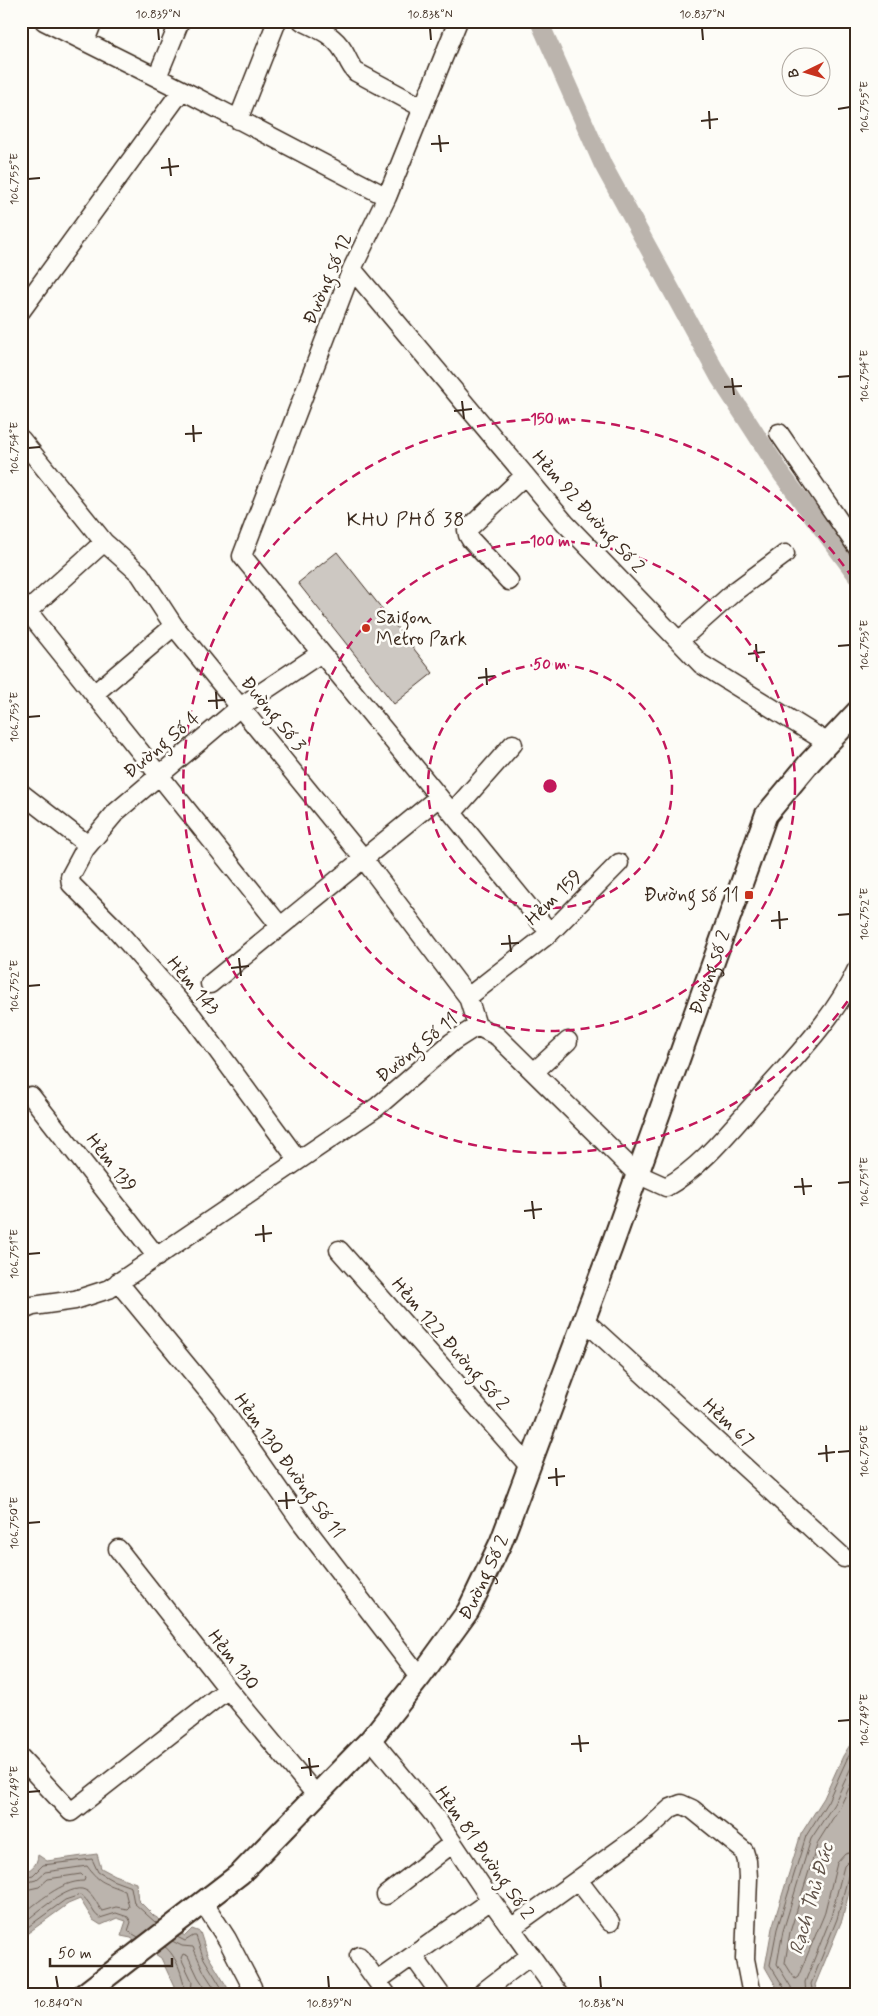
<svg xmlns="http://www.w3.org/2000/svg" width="878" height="2016" font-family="Mynerve,sans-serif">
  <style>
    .water { fill: #bbb4ad; stroke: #887d74 }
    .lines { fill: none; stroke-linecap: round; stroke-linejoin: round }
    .shore { stroke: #6e6157; stroke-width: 1 }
    .canal { stroke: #bbb4ad; stroke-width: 18 }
    .building { fill: #cdc8c2; stroke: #3b2a1e }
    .minor-casing { stroke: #3b2a1e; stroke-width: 21 }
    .tertiary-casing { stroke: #3b2a1e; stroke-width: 25 }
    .minor { stroke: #fdfcf7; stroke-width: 18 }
    .tertiary { stroke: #fdfcf7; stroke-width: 21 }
    .ticks { fill: none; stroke: #3b2a1e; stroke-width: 2 }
    .ring { fill: none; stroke: #c2185b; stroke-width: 2.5; stroke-dasharray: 9 6 }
    .poi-dot { fill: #c8321e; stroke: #fdfcf7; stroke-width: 2 }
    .labels { text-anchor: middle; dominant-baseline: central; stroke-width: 5; stroke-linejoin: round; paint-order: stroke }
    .street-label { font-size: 19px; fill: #3b2a1e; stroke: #fdfcf7 }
    .poi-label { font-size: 19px; fill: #3b2a1e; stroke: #fdfcf7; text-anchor: start }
    .neighbourhood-label { font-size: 20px; letter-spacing: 1px; fill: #3b2a1e; stroke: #fdfcf7 }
    .water-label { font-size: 20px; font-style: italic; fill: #615349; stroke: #fdfcf7 }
    .centre { fill: #c2185b; stroke: #fdfcf7; stroke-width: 2.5 }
    .ring-label { font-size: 15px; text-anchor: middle; font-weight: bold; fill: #c2185b; stroke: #fdfcf7; stroke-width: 5; stroke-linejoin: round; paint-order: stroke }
    .neatline { fill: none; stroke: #3b2a1e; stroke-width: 2 }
    .ticks-label { font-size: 12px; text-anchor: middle; fill: #3b2a1e }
  </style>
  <rect width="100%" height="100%" fill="#fdfcf7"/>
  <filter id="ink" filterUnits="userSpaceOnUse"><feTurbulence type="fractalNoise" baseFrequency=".02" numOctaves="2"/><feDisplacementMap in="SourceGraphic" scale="10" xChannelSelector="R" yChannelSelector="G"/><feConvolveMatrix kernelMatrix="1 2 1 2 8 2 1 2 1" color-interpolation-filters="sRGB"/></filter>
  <g filter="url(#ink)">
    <path class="water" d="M857 1734V1861L842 1920 815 1985 818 1995H781L765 1967 772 1928 801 1834 824 1798 843 1756Z
      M97 1854 101 1868 114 1875 136 1883 138 1900 154 1916 185 1936 192 1929 200 1932 207 1954 232 1995H173L174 1986 161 1958 131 1938 121 1936 126 1921 117 1918 101 1925 93 1920 80 1899 68 1904 21 1938V1873C31 1870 37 1866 38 1855L47 1861Z"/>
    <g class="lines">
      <path class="shore" d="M857 1771 840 1807 818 1842 790 1932 785 1963 795 1979 798 1977 824 1915 837 1863 845 1854 857 1851
        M21 1878 33 1875 43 1865 92 1859 98 1872 112 1880 131 1887 134 1903 156 1923
        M21 1884 36 1880 45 1872 87 1866C101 1885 105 1882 125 1891L129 1907 127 1909 116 1907 102 1911C97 1905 93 1893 85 1890 70 1882 33 1916 21 1925
        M21 1891 39 1887 48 1879 81 1874 85 1878 84 1881C60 1881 39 1902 21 1915
        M21 1932 65 1900 80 1895C91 1900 91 1913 100 1918L116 1913 128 1917 131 1922 128 1931 138 1937
        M177 1937 185 1941 193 1936H196L203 1957 226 1995
        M172 1941 182 1946 193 1947 204 1972 219 1995
        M165 1947C176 1954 186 1982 184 1995
        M191 1995 192 1981 181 1958 183 1954 188 1956 198 1977 210 1995
        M786 1995 785 1989 770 1965 777 1929 806 1836 828 1801 847 1759 857 1743
        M792 1995 791 1987 777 1964 783 1931 811 1839 834 1804 857 1755
        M806 1995 805 1982 831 1917 844 1866 849 1861 857 1859
        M813 1995 811 1984 837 1919 850 1869 857 1865"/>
      <path class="canal" d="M539 21 603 165 719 377 783 476 857 576"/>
    </g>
    <path class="building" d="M337 552 433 673 394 704 298 583Z"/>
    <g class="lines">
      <g class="minor-casing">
        <path id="minor" d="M44 21 182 90 387 197
          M302 21C319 29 334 35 344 52 348 59 350 66 356 72L423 108
          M458 21 387 197 352 269 242 556 550 933
          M85 41 93 21
          M157 77 180 21
          M238 120 277 21
          M352 269 565 523 701 664 828 743
          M21 311 182 90
          M779 433 857 547
          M21 439 104 542 140 574 174 626 363 858 468 997 477 1026
          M509 581 471 540 468 535 467 530 525 475
          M21 603 280 926
          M21 617 104 542
          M679 641 734 592 785 554
          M94 694 174 626
          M21 793 88 845
          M452 813 513 744
          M210 984 439 797
          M468 997 550 933 619 863
          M477 1026 497 1036 637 1174 666 1187C701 1168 733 1127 760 1097 795 1057 835 1018 857 969
          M534 1072 568 1041
          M31 1096 157 1257
          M298 1160 193 1017 115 928 71 884 70 877 85 849 116 812 240 707 321 653
          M339 1250 529 1466
          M118 1282 221 1407 302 1523 420 1677
          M21 1311 33 1306 75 1300 109 1289 377 1107 452 1042 477 1026
          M584 1320 844 1558
          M118 1549 228 1689 317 1796
          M371 1739 434 1815 491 1900 559 1995
          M21 1758 71 1812 228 1689
          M578 1880 610 1922
          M386 1895 453 1843
          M203 1902 227 1939 252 1987V1995
          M511 1928 648 1829 671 1808 681 1804 692 1809 744 1851 747 1861 748 1878 745 1959 752 1995
          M359 1956 387 1995
          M413 1956 441 1995
          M377 1981 491 1900
          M483 1992 531 1955"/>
      </g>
      <g class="tertiary-casing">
        <g id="tertiary">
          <path id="s1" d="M83 1995 241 1873 371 1739 420 1677 468 1611 501 1542 611 1248 766 815 810 762 857 712"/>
        </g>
      </g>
      <use href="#minor" class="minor"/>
      <use href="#tertiary" class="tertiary"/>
    </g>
  </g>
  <path class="ticks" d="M158 28 159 40M430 28 431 40M702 28 703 40M838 109 850 107M709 111 710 129M701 121 718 119M439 135 441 152M431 144 449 143M169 158 171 176M161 168 179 166M28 179 40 178M838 377 850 376M732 378 734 395M724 387 742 386M462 401 464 419M454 411 472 409M193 425 194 442M185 434 202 433M28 448 40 447M756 644 757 662M838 646 850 645M748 654 765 652M486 668 487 685M478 678 495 676M216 692 217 709M208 701 225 700M28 717 40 716M779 911 780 929M838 915 850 914M771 921 788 919M509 935 511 952M501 944 519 943M239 958 241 976M231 968 249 966M28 986 40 985M802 1178 804 1195M838 1183 850 1182M794 1187 812 1186M532 1201 534 1219M524 1211 542 1209M263 1225 264 1242M255 1235 272 1233M28 1254 40 1253M826 1445 827 1462M838 1452 850 1451M818 1454 835 1452M556 1468 557 1486M548 1478 565 1476M286 1492 287 1509M278 1501 295 1500M28 1523 40 1522M838 1721 850 1720M579 1735 581 1752M571 1744 589 1743M309 1758 311 1776M301 1768 319 1766M28 1792 40 1791M56 1976 58 1988M328 1976 329 1988M600 1976 601 1988"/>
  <g class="ring">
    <circle cx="550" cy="786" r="122"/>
    <circle cx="550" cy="786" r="245"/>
    <path d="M856 989A367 367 0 1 1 856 583"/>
  </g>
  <g class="poi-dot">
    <circle cx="366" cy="628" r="5"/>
    <rect x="744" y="890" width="10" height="10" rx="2.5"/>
  </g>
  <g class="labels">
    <g class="street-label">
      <text transform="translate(328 279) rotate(-67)">Đường số 12</text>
      <text transform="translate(588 512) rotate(48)">Hẻm 92 Đường Số 2</text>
      <text transform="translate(273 714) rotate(51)">Đường Số 3</text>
      <text transform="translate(162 745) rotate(-40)">Đường Số 4</text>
      <text transform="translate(554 898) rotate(-44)">Hẻm 159</text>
      <text stroke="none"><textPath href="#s1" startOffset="1230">Đường số 2</textPath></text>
      <text transform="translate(193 986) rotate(50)">Hẻm 143</text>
      <text transform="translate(417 1048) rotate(-39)">Đường Số 11</text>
      <text transform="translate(111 1163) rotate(52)">Hẻm 139</text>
      <text transform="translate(450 1344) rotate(49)">Hẻm 122 Đường Số 2</text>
      <text transform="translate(728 1423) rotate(43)">Hẻm 67</text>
      <text transform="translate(289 1466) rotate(54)">Hẻm 130 Đường Số 11</text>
      <text stroke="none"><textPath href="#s1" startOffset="584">Đường Số 2</textPath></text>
      <text transform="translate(233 1660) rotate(52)">Hẻm 130</text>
      <text transform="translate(484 1853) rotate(55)">Hẻm 81 Đường Số 2</text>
    </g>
    <g class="poi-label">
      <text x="376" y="617">Saigon<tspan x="376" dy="22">Metro Park</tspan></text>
      <text x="739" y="895" text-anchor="end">Đường số 11</text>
    </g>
    <g class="neighbourhood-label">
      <text x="406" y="520">KHU PHỐ 38</text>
    </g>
    <g class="water-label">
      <text transform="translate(812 1899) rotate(-74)">Rạch Thủ Đức</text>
    </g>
  </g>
  <circle cx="550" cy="786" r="8" class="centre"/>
  <g class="ring-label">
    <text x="550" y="424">150 m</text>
    <text x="550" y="546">100 m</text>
    <text x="550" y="669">50 m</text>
  </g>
  <rect width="878" height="2016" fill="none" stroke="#fdfcf7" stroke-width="55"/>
  <g transform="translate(806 72) rotate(265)"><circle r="24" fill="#fdfcf7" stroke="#afa8a0"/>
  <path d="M0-4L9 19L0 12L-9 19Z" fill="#c8321e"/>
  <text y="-8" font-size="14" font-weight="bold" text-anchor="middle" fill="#3b2a1e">B</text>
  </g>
  <path d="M50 1958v8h122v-8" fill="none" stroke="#3b2a1e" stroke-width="2.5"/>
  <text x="58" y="1958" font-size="15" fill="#3b2a1e" stroke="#fdfcf7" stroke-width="4" paint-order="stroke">50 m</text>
  <rect x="28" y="28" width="822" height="1960" class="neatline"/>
  <g class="ticks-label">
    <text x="158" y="18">10.839°N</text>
    <text x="430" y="18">10.838°N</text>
    <text x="702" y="18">10.837°N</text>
    <text transform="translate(864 107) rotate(-90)" y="4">106.755°E</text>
    <text transform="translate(14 179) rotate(-90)" y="4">106.755°E</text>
    <text transform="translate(864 376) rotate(-90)" y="4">106.754°E</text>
    <text transform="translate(14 448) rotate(-90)" y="4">106.754°E</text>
    <text transform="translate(864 645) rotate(-90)" y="4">106.753°E</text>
    <text transform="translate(14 717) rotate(-90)" y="4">106.753°E</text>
    <text transform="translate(864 914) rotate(-90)" y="4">106.752°E</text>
    <text transform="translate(14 986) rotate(-90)" y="4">106.752°E</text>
    <text transform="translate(864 1182) rotate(-90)" y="4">106.751°E</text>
    <text transform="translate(14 1254) rotate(-90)" y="4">106.751°E</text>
    <text transform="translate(864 1451) rotate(-90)" y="4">106.750°E</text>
    <text transform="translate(14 1523) rotate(-90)" y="4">106.750°E</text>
    <text transform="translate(864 1720) rotate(-90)" y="4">106.749°E</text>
    <text transform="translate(14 1792) rotate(-90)" y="4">106.749°E</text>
    <text x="58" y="2007">10.840°N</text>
    <text x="329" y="2007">10.839°N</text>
    <text x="601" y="2007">10.838°N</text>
  </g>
</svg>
